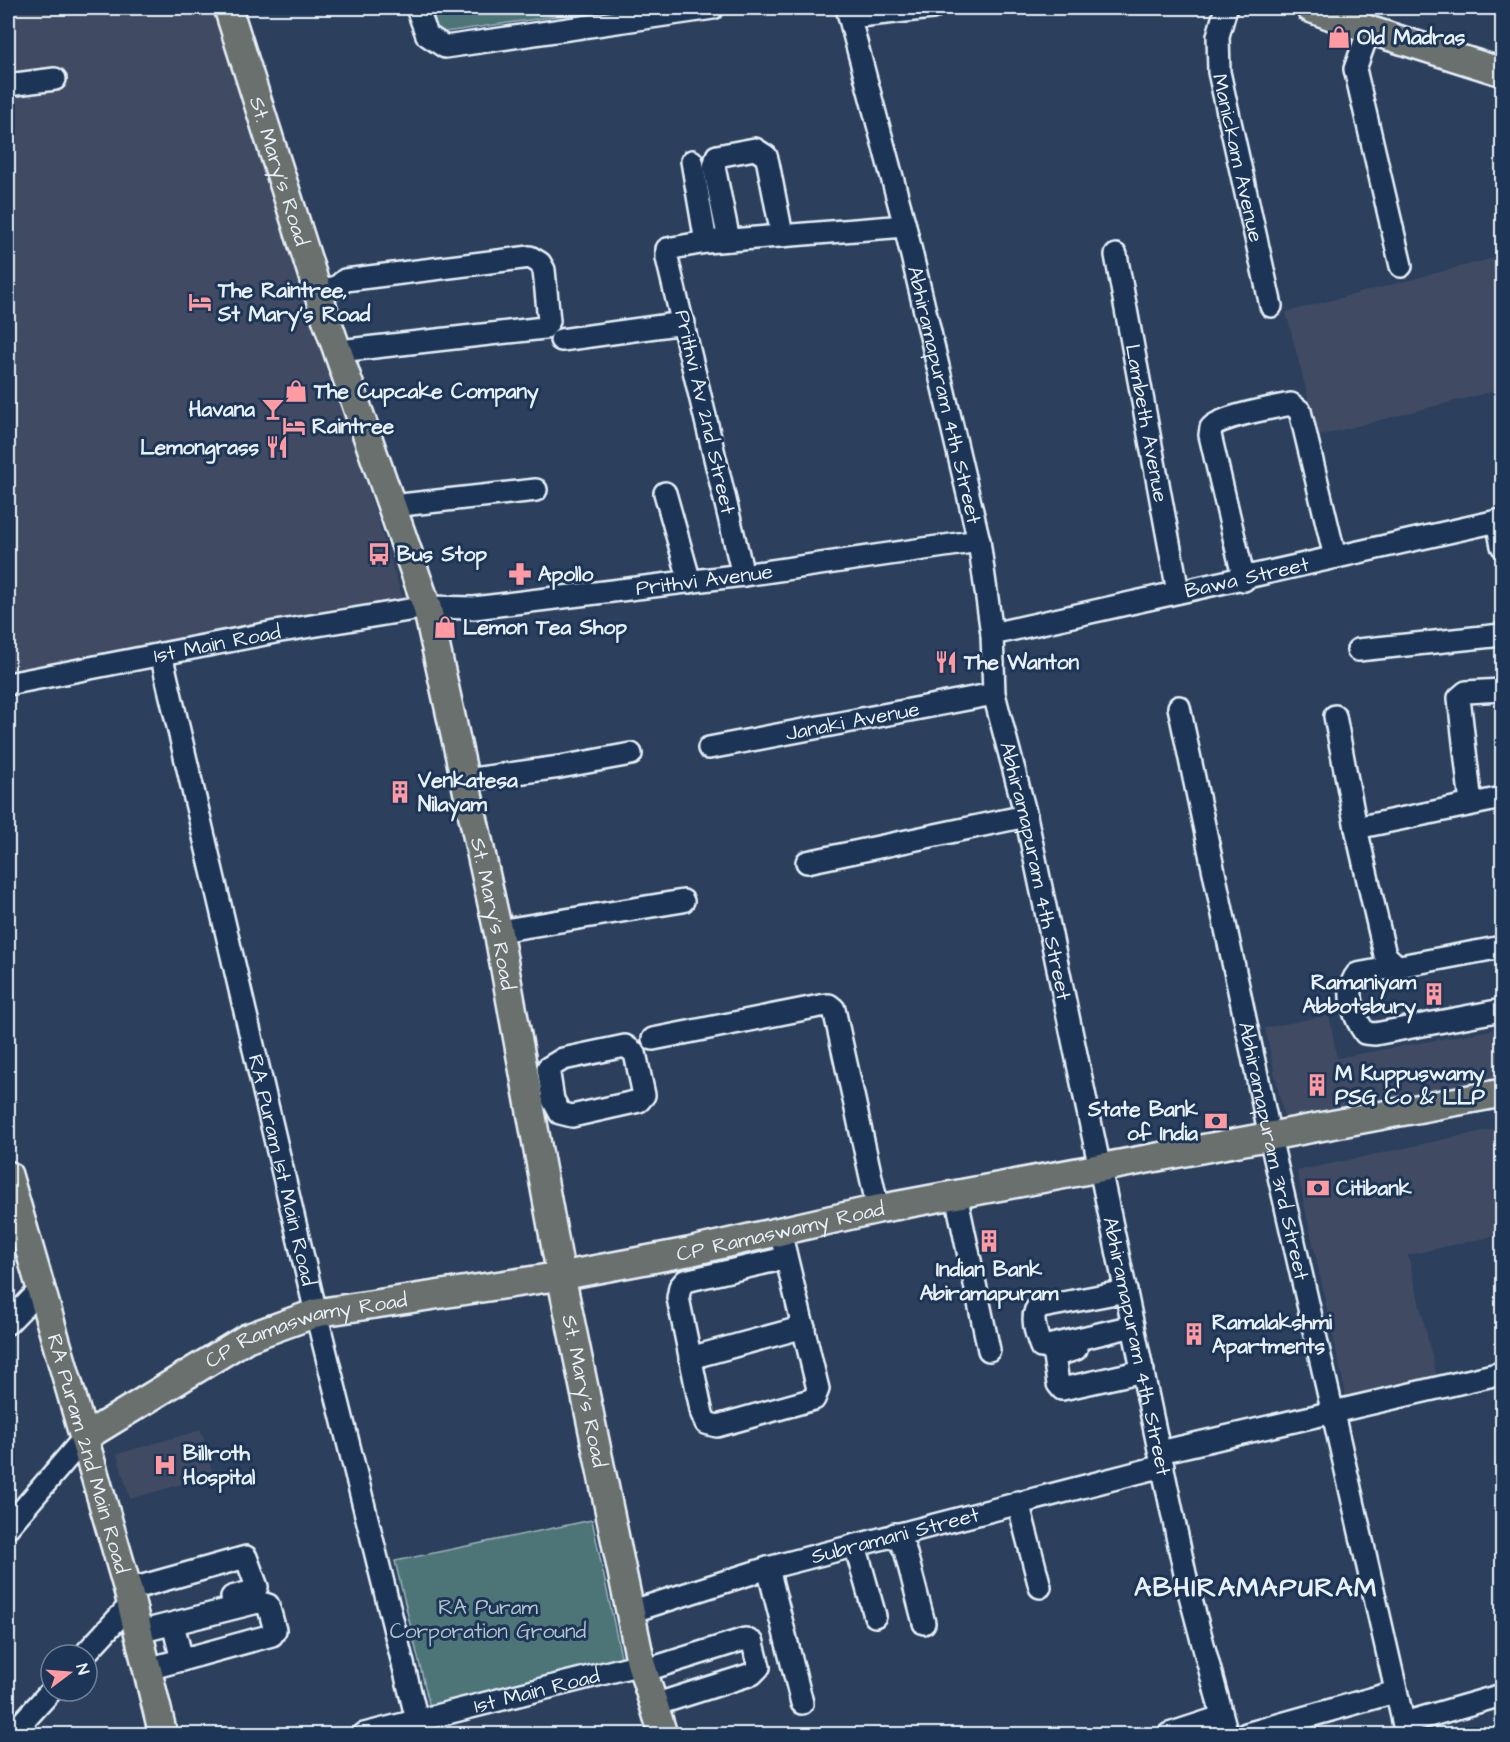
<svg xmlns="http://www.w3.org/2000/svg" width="1510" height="1742" font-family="'Architects Daughter',sans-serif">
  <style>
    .built { fill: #3f4b64 }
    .green { fill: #4d7478; stroke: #9ab2b8; stroke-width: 1.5 }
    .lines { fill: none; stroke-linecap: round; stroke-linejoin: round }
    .minor-casing { stroke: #e8f1f8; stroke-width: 26 }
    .major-casing { stroke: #e8f1f8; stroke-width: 32 }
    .minor { stroke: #1d3557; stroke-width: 21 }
    .major { stroke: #6a706d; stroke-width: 27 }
    .labels { text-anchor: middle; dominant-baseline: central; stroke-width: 6; stroke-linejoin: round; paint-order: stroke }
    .poi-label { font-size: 21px; font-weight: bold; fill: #e8f1f8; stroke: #1d3557; text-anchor: start }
    .street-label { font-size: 21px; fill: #e8f1f8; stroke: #1d3557 }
    .park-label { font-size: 21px; fill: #b2c5cb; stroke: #1d3557 }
    .district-label { font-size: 27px; font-weight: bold; letter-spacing: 1.5px; fill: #e8f1f8; stroke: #1d3557 }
  </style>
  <rect width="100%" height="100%" fill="#2c3f5d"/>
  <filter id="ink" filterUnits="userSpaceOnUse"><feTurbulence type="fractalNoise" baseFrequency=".0167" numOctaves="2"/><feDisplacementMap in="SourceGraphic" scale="12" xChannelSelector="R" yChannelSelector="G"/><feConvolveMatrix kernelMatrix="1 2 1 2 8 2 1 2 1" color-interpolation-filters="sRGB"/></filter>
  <g filter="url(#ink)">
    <path class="built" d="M8 8H219L234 65 402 596 395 608 8 675Z
      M1502 256V389L1318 436 1286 312Z
      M1329 1015 1337 1058 1502 1028V1081L1294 1121 1284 1117 1265 1028Z
      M1502 1127V1234L1408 1255 1438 1382 1347 1400 1297 1171Z
      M201 1430 213 1475 130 1499 117 1454Z"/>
    <path class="green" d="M432 8H614L438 33Z
      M592 1520 622 1661 431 1712 395 1561Z"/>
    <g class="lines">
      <g class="minor-casing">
        <g id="minor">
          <path d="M417 8 427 35 445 47 713 8"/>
          <path id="s1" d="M847 8 905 226 979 541 992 634 994 694 1026 816 1188 1588 1227 1734"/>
          <path id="s2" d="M1226 8 1218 36 1219 72 1271 306"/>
          <path d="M850 17 932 8"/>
          <path d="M1369 30 1355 69 1401 266"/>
          <path d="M8 85 55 79"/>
          <path d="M692 161 706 242"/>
          <path d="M729 240 714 167 717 156 755 149 766 156 768 163 782 235"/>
          <path id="s3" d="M1116 255 1178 592"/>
          <path d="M317 291 337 287 345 280 530 257 540 263 544 270 549 321 544 328 339 351"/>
          <path d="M561 340 684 323"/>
          <path d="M665 493 690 582"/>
          <path d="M392 506 536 490"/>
          <path d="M1497 521 1502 546"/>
          <path d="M743 575 667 258V249L706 242 905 226"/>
          <path d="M1244 580 1210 435 1211 428C1218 417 1276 407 1291 404L1300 411 1335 557"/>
          <path id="s4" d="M992 634 1502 520"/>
          <path d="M1358 650 1502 635"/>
          <path id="s5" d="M161 654 316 1313 417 1720"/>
          <path id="s6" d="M8 684 275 632 427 607 474 608 743 575 979 541"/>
          <path id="s7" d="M1179 707 1270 1137 1406 1734"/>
          <path d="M1335 716 1356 828 1385 955 1396 965"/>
          <path id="s8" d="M709 748 994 694"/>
          <path d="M466 780 560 767 631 754"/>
          <path d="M1471 804 1459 698 1466 692 1502 690"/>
          <path d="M1356 828 1502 798"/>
          <path d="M807 862 1026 816"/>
          <path d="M498 931 683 901"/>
          <path d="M1502 947 1357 974C1344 989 1354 1018 1365 1033L1375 1034 1502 1010"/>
          <path d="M653 1039 820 1006 829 1005 834 1009 878 1209"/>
          <path d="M625 1046 635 1053 644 1095 639 1101 572 1116 560 1113 553 1100 548 1068 563 1059Z"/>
          <path d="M956 1195 989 1350"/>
          <path d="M780 1231 818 1389 814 1399 717 1426 706 1423 702 1414 678 1298 680 1287 685 1281 786 1258"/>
          <path d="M1126 1291 1037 1308C1030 1318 1037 1336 1041 1347H1044L1133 1326"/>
          <path d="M8 1323 40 1290"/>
          <path d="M1076 1349 1054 1356 1058 1384 1062 1389 1143 1371"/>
          <path d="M690 1358 804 1327"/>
          <path d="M1160 1452 1502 1373"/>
          <path d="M1018 1502 1040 1587"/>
          <path d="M8 1527 85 1437"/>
          <path d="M895 1534 905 1550 924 1623"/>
          <path d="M855 1545 875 1616"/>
          <path d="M768 1568 802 1703"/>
          <path d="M128 1590 246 1557 257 1587 254 1591 232 1597"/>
          <path id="s9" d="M630 1612 768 1568 1163 1466"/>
          <path d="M173 1624 182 1660"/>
          <path d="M139 1632 258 1602 268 1605 275 1630 272 1635 148 1669"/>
          <path d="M84 1655 132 1603"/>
          <path d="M643 1671 745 1639 753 1643 759 1667 752 1674 654 1705"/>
          <path d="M1404 1723 1502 1695"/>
          <path d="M12 1734 51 1691"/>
          <path id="s10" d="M364 1734 641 1664"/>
          <path d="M1169 1734 1221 1717"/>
          <path d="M1246 1734 1395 1692"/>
        </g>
      </g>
      <g class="major-casing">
        <g id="major">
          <path id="s11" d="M228 8 326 318 427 607 498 931 561 1276 641 1664 663 1734"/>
          <path d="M1310 8 1369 30 1502 72"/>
          <path id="s12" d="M8 1175 128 1590 163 1734"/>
          <path id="s13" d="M85 1437 247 1338 316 1313 561 1276 688 1252 878 1209 1502 1093"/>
        </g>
      </g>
      <use href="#minor" class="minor"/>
      <use href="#major" class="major"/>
    </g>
  </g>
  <defs>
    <g id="shop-bare" transform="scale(1.8)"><path d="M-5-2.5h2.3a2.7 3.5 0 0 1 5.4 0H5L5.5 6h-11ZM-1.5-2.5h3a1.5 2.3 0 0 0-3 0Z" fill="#ff9aa2" stroke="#1d3557" stroke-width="2.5" paint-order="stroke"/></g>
    <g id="hotel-bare" transform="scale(1.8)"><path d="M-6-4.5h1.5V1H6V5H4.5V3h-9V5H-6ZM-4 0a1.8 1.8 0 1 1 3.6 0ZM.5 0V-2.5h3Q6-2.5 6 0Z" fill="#ff9aa2" stroke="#1d3557" stroke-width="2.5" paint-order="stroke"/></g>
    <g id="bar-bare" transform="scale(1.8)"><path d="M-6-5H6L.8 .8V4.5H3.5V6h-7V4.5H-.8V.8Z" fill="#ff9aa2" stroke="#1d3557" stroke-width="2.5" paint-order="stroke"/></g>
    <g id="restaurant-bare" transform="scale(1.8)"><path d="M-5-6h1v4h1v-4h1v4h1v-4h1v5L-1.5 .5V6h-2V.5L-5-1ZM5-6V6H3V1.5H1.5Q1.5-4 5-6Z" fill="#ff9aa2" stroke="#1d3557" stroke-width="2.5" paint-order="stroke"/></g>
    <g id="bus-bare" transform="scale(1.8)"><path d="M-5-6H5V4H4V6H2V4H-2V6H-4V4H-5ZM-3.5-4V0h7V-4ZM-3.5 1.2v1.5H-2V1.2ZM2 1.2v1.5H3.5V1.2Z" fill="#ff9aa2" stroke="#1d3557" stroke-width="2.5" paint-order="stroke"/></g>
    <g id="pharmacy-bare" transform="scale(1.8)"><path d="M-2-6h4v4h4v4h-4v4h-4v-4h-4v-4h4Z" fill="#ff9aa2" stroke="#1d3557" stroke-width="2.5" paint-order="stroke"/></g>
    <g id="building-bare" transform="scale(1.8)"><path d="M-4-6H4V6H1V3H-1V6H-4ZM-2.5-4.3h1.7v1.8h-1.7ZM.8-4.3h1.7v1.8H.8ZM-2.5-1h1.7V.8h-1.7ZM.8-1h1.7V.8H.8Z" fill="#ff9aa2" stroke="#1d3557" stroke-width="2.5" paint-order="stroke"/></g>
    <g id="bank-bare" transform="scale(1.8)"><path d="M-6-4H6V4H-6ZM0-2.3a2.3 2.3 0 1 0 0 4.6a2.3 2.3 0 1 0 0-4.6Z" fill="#ff9aa2" stroke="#1d3557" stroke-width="2.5" paint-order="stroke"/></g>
    <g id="hospital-bare" transform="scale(1.8)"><path d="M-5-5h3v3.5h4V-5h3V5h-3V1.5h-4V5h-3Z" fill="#ff9aa2" stroke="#1d3557" stroke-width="2.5" paint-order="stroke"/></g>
  </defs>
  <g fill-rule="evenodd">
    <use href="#shop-bare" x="1339" y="37"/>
    <use href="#hotel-bare" x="200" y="302"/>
    <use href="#shop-bare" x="296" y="391"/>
    <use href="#bar-bare" x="273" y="409"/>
    <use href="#hotel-bare" x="294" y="426"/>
    <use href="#restaurant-bare" x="277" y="447"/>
    <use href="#bus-bare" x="379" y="554"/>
    <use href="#pharmacy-bare" x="520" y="574"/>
    <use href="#shop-bare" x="445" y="627"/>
    <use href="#restaurant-bare" x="946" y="662"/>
    <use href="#building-bare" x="400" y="792"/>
    <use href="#building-bare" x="1434" y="994"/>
    <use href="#building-bare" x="1317" y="1085"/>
    <use href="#bank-bare" x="1216" y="1121"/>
    <use href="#bank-bare" x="1318" y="1188"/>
    <use href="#building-bare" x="989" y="1241"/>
    <use href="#building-bare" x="1194" y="1334"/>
    <use href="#hospital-bare" x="165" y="1465"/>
  </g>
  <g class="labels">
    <g class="poi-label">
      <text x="1357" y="37">Old Madras</text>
      <text x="218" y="290">The Raintree,<tspan x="218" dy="24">St Mary's Road</tspan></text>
      <text x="314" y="391">The Cupcake Company</text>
      <text x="255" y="409" text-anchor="end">Havana</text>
      <text x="312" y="426">Raintree</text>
      <text x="259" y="447" text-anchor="end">Lemongrass</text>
      <text x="397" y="554">Bus Stop</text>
      <text x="538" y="574">Apollo</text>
      <text x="463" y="627">Lemon Tea Shop</text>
      <text x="964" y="662">The Wanton</text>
      <text x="418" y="780">Venkatesa<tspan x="418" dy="24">Nilayam</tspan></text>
      <text x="1416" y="982" text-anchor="end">Ramaniyam<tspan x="1416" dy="24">Abbotsbury</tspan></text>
      <text x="1335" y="1073">M Kuppuswamy<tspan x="1335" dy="24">PSG Co &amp; LLP</tspan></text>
      <text x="1198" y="1109" text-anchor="end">State Bank<tspan x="1198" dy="24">of India</tspan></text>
      <text x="1336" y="1188">Citibank</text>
      <text x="989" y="1269" text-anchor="middle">Indian Bank<tspan x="989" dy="24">Abiramapuram</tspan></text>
      <text x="1212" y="1322">Ramalakshmi<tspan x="1212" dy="24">Apartments</tspan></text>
      <text x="183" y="1453">Billroth<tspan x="183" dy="24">Hospital</tspan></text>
    </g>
    <g class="street-label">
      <text stroke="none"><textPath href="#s2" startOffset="153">Manickam Avenue</textPath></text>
      <text stroke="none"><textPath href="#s11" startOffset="171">St. Mary's Road</textPath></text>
      <text stroke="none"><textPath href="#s1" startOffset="399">Abhiramapuram 4th Street</textPath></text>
      <text transform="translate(705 412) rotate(77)">Prithvi Av 2nd Street</text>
      <text stroke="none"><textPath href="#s3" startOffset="171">Lambeth Avenue</textPath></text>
      <text stroke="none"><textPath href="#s4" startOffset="261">Bawa Street</textPath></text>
      <text stroke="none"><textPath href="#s6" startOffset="705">Prithvi Avenue</textPath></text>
      <text stroke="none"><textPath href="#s6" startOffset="213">1st Main Road</textPath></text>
      <text stroke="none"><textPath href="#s8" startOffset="146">Janaki Avenue</textPath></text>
      <text stroke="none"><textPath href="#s1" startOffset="885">Abhiramapuram 4th Street</textPath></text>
      <text stroke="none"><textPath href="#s11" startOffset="945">St. Mary's Road</textPath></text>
      <text stroke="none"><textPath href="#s7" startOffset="454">Abhiramapuram 3rd Street</textPath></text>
      <text stroke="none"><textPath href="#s5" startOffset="530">RA Puram 1st Main Road</textPath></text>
      <text stroke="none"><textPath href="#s13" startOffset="735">CP Ramaswamy Road</textPath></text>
      <text stroke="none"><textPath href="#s13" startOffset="249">CP Ramaswamy Road</textPath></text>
      <text stroke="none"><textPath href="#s1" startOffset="1371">Abhiramapuram 4th Street</textPath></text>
      <text stroke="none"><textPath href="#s11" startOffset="1431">St. Mary's Road</textPath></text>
      <text stroke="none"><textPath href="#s12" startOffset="290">RA Puram 2nd Main Road</textPath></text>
      <text stroke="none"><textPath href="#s9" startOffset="276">Subramani Street</textPath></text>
      <text stroke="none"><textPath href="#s10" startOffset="178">1st Main Road</textPath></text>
    </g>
    <g class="park-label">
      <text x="488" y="1607">RA Puram<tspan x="488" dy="24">Corporation Ground</tspan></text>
    </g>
    <g class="district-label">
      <text x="1256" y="1588">ABHIRAMAPURAM</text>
    </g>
  </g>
  <rect width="1510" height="1742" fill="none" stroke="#1d3557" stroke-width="30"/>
  <rect x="15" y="15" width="1480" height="1712" fill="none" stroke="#e8f1f8" stroke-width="2" filter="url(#ink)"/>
  <g transform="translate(69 1673) rotate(74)"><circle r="28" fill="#1d3557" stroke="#6e8097" stroke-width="1.5"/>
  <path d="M0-4.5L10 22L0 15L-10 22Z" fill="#ff9aa2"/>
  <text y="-9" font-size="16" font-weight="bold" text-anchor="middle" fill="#e8f1f8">N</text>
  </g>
</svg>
